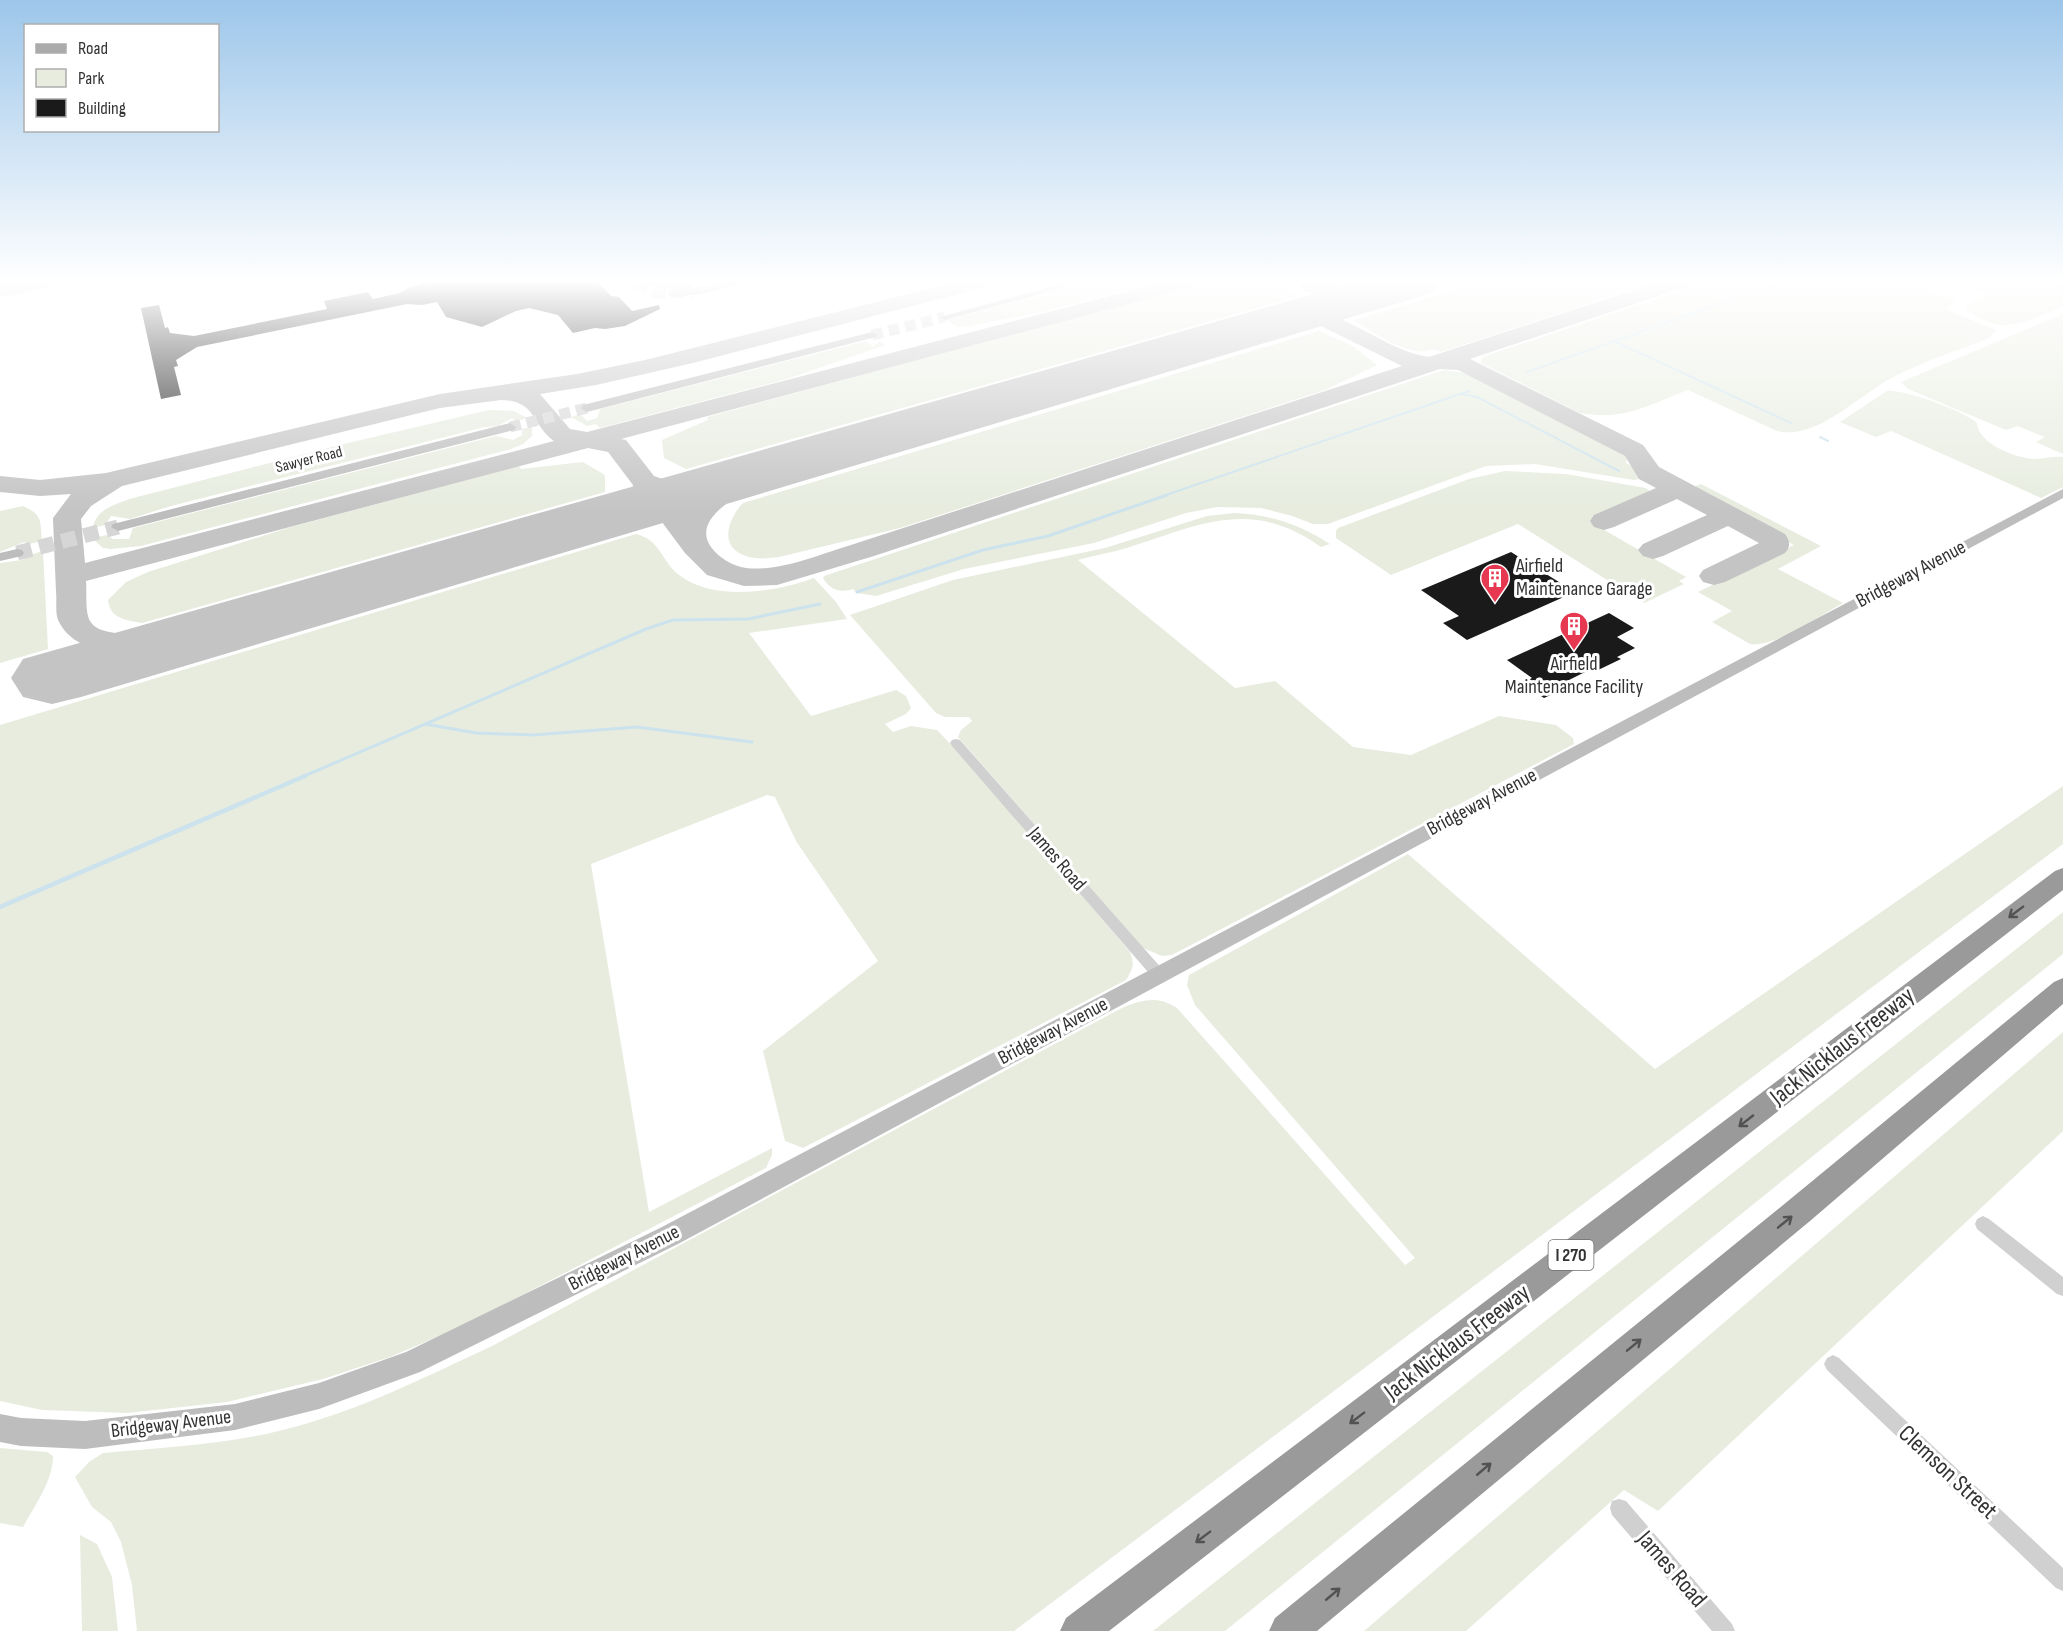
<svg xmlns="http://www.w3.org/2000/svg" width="2063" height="1631" font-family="'Sofia Sans Condensed',sans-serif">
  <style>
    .green { fill: #e7ecdf }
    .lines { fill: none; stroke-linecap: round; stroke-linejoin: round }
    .stream-far2 { stroke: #cce2ec; stroke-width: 2 }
    .stream-far1 { stroke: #cce2ec; stroke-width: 3 }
    .stream { stroke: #cce2ec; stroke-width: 4.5 }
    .taxiway { fill: #c4c4c4; fill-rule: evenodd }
    .runway { fill: #c4c4c4; fill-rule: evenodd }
    .building { fill: #1a1a1a }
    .secondary-tunnel-far1 { stroke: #d6d6d6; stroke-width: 11; stroke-dasharray: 11 6; stroke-linecap: butt }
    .secondary-tunnel { stroke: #d6d6d6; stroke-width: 15; stroke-dasharray: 15 8; stroke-linecap: butt }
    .primary-tunnel { stroke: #d6d6d6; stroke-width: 13; stroke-dasharray: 13 6; stroke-linecap: butt }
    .street { fill: #d0d0d0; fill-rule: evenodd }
    .secondary { fill: #bdbdbd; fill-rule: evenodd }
    .primary { fill: #ababab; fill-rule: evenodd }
    .highway { fill: #9a9a9a; fill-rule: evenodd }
    .oneway { stroke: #525252 }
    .labels { text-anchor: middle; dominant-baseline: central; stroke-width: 6; stroke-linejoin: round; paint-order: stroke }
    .far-street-label { font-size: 16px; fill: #333; stroke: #fff }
    .shield { fill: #fff; stroke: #707070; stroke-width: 1.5 }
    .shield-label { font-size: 18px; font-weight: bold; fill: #333 }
    .poi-label { font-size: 20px; fill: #333; stroke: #fff; text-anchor: start }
    .street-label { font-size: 20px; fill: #333; stroke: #fff }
    .near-street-label { font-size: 24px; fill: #333; stroke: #fff }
  </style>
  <rect width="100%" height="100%" fill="#fff"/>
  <path class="green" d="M1090 282H1157L1042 312 969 326 957 327 947 320Z
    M1221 282H1279L1295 293 1296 297 686 469 664 458 662 440 664 439 708 420 707 417 1161 294Z
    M1480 282H1655L1441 352C1432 347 1427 352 1418 351 1400 350 1369 331 1354 320Z
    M1707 282H1922L1927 289 1956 301 1946 309 1949 311 1997 330 1989 338C1958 350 1925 361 1895 376 1861 393 1817 441 1777 431L1688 390C1648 405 1625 421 1580 413L1481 363 1482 358 1485 356Z
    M1985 282H2063V307C2027 321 2000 339 1966 308V305L1986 295 1970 286Z
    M2063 314V454L2036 442 2045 437 2017 426 2006 430 1908 389 1901 382Z
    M1319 331 1353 346 1377 365 1325 390 900 528 779 557C768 558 757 560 746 556 718 547 728 519 743 503Z
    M866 341 873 347 880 341 885 345 787 379 600 428 596 424 587 426 571 417 580 414 587 421 597 418 600 409Z
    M1444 370 1465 373 1625 456 1627 459 1626 463 1643 472 1645 478 1634 480 1535 464 1486 466 1328 524H1313L1292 516 1261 508 1217 507 1186 513 1094 543 964 569 876 596 857 593 853 589C840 593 830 590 823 578L824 576Z
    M1887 391C1904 389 1964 411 1977 423 1978 444 2016 458 2034 459 2044 459 2053 456 2063 457V487L2041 498 1891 431 1876 437 1840 422Z
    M489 410 514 411 527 418 516 421 512 418 498 426 485 427 171 506 130 519 111 516 105 525 93 528C95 509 118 503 133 498L348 443Z
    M532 427V436L523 444 511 449 141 546 111 549 103 548 94 540V538L106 535 113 539H129L133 528 496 436 513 440 522 435V429Z
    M583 462 605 475V492L142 623C126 620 110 619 108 600L126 582 148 572 291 527 519 466 521 469Z
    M1505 471 1566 474 1646 488 1652 493 1650 497 1592 523 1686 577 1679 581 1684 584 1644 603 1518 524 1391 575 1336 538V531L1338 528 1469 479Z
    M1701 484 1821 546 1778 569 1843 603C1821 615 1774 648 1750 644L1712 622 1732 611 1698 592 1794 545 1697 494 1695 490 1696 486Z
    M23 506C43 515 40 520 42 541L29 544 24 542 0 552V511Z
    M1235 513C1272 515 1299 524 1330 544L1321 547C1252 497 1199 525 1127 548 1111 553 1094 555 1078 560L1235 688 1275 681 1353 747 1411 755 1499 716 1556 725 1573 738 1574 744 1172 955 1162 956 1143 948 958 737 961 730 972 721 969 717H945L936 713 850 615 953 580 1105 548 1207 516Z
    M636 534C661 540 661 561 679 575 714 602 776 592 814 578L836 602 847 619 749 633 811 716 896 690 906 696 911 708 906 714 885 724 893 732 911 726 937 730 973 768 1130 952C1135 964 1133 969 1126 980L803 1148 785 1141 763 1051 878 961 796 841 775 797 767 795 591 864 649 1212 772 1148V1155L766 1168 465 1325 390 1357 323 1379 227 1402 127 1413 42 1410 0 1401V725Z
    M43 551 48 649 0 663V563L22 560 30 555Z
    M2063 786V844L1014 1631H137L132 1585 121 1542 111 1522 92 1507 75 1477 89 1462 103 1453C158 1448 213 1445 266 1434 346 1417 419 1380 492 1346L1120 1009C1141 1000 1157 995 1177 1008L1405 1265 1415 1258 1195 1005 1187 985 1189 975 1408 854 1655 1069Z
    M2063 912V954L1225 1631H1153Z
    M2063 1032V1131L1658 1511 1624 1490 1466 1631H1364Z
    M0 1448 47 1452 53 1456C53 1481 35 1505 23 1527L0 1523Z
    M80 1535 97 1544 112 1577 118 1631H82Z"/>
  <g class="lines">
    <path class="stream-far2" d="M2047 282 2063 287
      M1614 341 1791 423
      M1527 372 1782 282
      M1461 394 1477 397 1619 471
      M1820 437 1828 441
      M1163 496 1469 391"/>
    <path class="stream-far1" d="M857 592 983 550 1048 536 1167 495
      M425 724 476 733 533 735 637 727 752 742
      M302 777 646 629 673 620 748 619 820 604"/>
    <path class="stream" d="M0 907 305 776"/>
    <path class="taxiway" d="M13 282H59L56 286 0 297V285Z
      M956 282H992L989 286 693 363 596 385 540 394 570 429 587 432 1164 282H1199L1196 286 621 439 626 440 654 476 677 484 681 490 677 496 672 497 685 514C703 491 758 454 787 461L791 467 787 473C765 482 686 512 711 547 719 558 733 566 746 568 781 572 820 554 854 544L1402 366 1321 326 1284 323 1281 318 1284 313C1339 300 1378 350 1429 357L1659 282H1691L1688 286 1470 359 1643 445 1659 467 1785 534C1790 541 1791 546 1785 553L1725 582 1714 585 1703 582 1699 576 1703 570 1759 543 1728 526 1663 556 1653 559 1643 556 1638 550 1643 544 1707 515 1677 499 1614 527 1604 530 1594 527 1590 521 1594 515 1656 488 1639 479 1625 456 1458 370 1440 369 874 556 777 585 744 586 707 575 685 553 650 506C638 517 625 523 609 519L605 513C613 501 632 501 633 485L608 452 588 448 86 581C87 592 85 609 89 619 101 648 183 623 207 629L212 636 207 643C166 653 80 668 58 620 55 612 57 600 56 592 55 568 54 543 53 518L71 494 40 496 0 492V476L40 480 106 473 440 394 577 374 645 360ZM501 400C536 400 532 425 554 441L85 563 81 519 91 506 122 486 440 408Z
      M1296 282H1324L1356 287 1387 284 1395 285 1398 290 1395 295C1371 300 1311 305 1296 282Z"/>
    <path class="runway" d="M1356 282H1440L1432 293 81 697 52 704 23 697 11 678 23 659Z"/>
  </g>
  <path class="building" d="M431 282H598L611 296 619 297 632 311 659 305 660 309 625 326 605 329 595 328 573 333 558 315 529 308 516 311 482 327 446 317 437 302 422 305 407 304 197 347 176 360 178 366 174 367 181 395 161 399 141 308 159 305 165 328 168 327 170 333 194 336 327 309 324 301 368 292 373 299 400 293 410 287Z
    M1511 552 1575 592 1467 640 1443 623 1459 616 1421 590Z
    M1609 613 1634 628 1617 637 1635 648 1617 657 1621 659 1594 672 1591 669 1569 680 1574 684 1544 698 1522 683 1532 678 1507 660Z"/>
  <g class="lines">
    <path class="secondary-tunnel-far1" d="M872 335 945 317
      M510 427 587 408"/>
    <path class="secondary-tunnel" d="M17 553 118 527"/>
    <path class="primary-tunnel" d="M636 282 656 292 694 291"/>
    <path class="street" d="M956 739 960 740 1164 971 1166 975 1164 979 1159 981 1154 979 952 746 950 743 952 740Z
      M1983 1216 1989 1219 2063 1277V1296L2057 1294 1977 1229 1975 1224 1977 1219Z
      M1833 1355 1839 1358 2063 1568V1591L2056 1588 1827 1370 1824 1364 1827 1358Z
      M1619 1499 1626 1501 1732 1624 1735 1631H1712L1612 1515 1610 1508 1612 1501Z"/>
    <path class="secondary" d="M1068 282H1085L945 320 940 317Z
      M872 332 877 335 876 337 587 412 581 408 583 405Z
      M510 423 516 427 514 430 118 531 111 527 113 524Z
      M2063 489V498L678 1244 420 1372 319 1409 235 1430 85 1449 21 1446 0 1442V1414L21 1418 85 1421 235 1404 319 1383 406 1352 660 1228Z
      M17 549 22 550 24 553 22 556 0 561V553Z"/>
    <path class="primary" d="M641 282 691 284 692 286 688 289 728 282H750L701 294 673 297 669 296V292L686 289 646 285Z"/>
    <path class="highway" d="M2063 868V890L1109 1631H1060L1066 1618 2055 871Z
      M2063 978V1004L1810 1221 1317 1631H1269L1275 1618 1788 1201 2054 982Z"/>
  </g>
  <defs><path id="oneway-shaft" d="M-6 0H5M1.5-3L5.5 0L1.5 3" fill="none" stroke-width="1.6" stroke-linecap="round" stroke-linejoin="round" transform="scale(1.5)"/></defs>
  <g class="oneway">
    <use href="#oneway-shaft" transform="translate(2016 912) rotate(143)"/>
    <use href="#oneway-shaft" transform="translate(1746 1121) rotate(142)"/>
    <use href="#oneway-shaft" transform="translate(1785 1222) rotate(-39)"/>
    <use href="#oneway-shaft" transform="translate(1634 1345) rotate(-39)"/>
    <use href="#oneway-shaft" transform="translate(1357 1418) rotate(143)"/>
    <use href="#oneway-shaft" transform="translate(1484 1469) rotate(-40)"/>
    <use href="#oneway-shaft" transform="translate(1203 1537) rotate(143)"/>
    <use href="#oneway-shaft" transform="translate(1333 1594) rotate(-40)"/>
  </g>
  <linearGradient id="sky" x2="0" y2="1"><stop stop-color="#9dc6ea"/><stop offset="0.55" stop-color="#fff"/><stop offset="1" stop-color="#fff" stop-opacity="0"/></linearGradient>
  <rect width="2063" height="511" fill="url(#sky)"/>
  <defs>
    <g id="building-pin" transform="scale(1.5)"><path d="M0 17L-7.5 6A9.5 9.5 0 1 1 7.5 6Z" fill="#e73851" stroke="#fff"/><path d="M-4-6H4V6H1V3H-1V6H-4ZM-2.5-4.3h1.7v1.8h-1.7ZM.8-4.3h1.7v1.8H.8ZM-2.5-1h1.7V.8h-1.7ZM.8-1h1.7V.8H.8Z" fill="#fff"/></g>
  </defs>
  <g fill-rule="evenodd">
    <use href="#building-pin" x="1495" y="578"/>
    <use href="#building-pin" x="1574" y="626"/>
  </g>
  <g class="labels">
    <g class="far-street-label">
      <text transform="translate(309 460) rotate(-14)">Sawyer Road</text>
    </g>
    <rect class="shield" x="1548.5" y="1240" width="45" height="30" rx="4.5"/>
    <g class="shield-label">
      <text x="1571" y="1255">I 270</text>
    </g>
    <g class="poi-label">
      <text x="1516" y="566">Airfield<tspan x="1516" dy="23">Maintenance Garage</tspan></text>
      <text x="1574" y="664" text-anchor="middle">Airfield<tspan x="1574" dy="23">Maintenance Facility</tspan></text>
    </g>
    <g class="street-label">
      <text transform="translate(1911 574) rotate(-28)">Bridgeway Avenue</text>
      <text transform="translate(1482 802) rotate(-28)">Bridgeway Avenue</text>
      <text transform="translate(1057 859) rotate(49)">James Road</text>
      <text transform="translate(1053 1031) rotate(-28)">Bridgeway Avenue</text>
      <text transform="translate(624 1258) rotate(-27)">Bridgeway Avenue</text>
      <text transform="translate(171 1424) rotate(-7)">Bridgeway Avenue</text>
    </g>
    <g class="near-street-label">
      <text transform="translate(1842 1046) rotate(-38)">Jack Nicklaus Freeway</text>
      <text transform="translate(1457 1342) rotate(-37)">Jack Nicklaus Freeway</text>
      <text transform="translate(1948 1472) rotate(43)">Clemson Street</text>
      <text transform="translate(1672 1569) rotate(49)">James Road</text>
    </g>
  </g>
  <rect x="24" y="24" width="195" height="108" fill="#ffffff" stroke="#adadad" stroke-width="1.5"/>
  <rect x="36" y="44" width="30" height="9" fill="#ababab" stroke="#adadad" stroke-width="1.5"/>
  <text x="78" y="54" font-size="18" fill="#333333">Road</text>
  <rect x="36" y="69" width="30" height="18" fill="#e7ecdf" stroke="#adadad" stroke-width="1.5"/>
  <text x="78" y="84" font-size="18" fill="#333333">Park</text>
  <rect x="36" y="99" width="30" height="18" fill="#1a1a1a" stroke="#adadad" stroke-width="1.5"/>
  <text x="78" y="114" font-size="18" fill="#333333">Building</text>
</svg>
